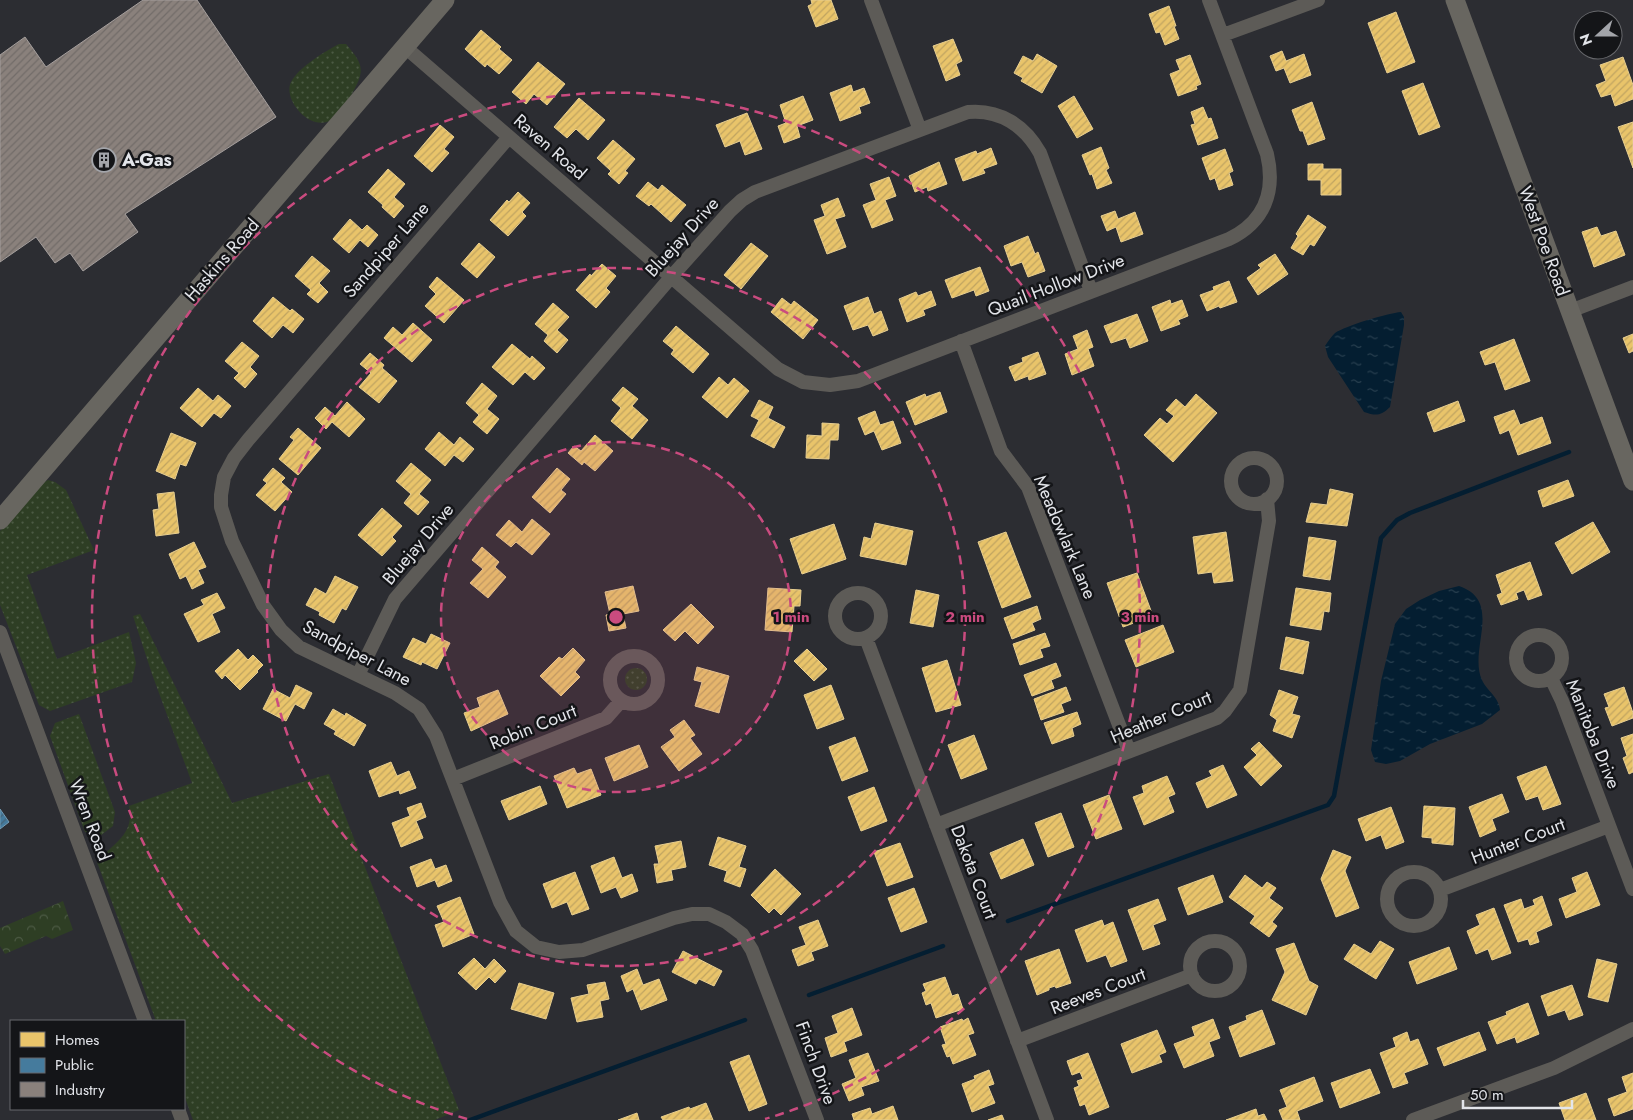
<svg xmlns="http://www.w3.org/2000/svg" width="1633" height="1120" font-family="Jost,sans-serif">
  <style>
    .grass { fill: url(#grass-dots) }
    .park { fill: url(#park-crowns) }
    .water { fill: url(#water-ripples) }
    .homes { fill: url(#homes-hatch); stroke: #e7ce90 }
    .public { fill: url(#public-hatch); stroke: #749bb4 }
    .industry { fill: url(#industry-hatch); stroke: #a59f9d }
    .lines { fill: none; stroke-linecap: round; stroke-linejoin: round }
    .stream { stroke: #041e31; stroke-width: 4.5 }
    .street { stroke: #5d5b57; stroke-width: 14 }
    .secondary { stroke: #686660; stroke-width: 19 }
    .ring { fill: none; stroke: #ca4b7f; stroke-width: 2.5; stroke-dasharray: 9 6 }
    .labels { text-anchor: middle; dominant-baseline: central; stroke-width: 5; stroke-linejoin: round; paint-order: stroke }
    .street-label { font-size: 18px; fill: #e3e5ea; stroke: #141518 }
    .poi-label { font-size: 18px; font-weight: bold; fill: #e3e5ea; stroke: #141518; text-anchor: start }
    .centre { fill: #ca4b7f; stroke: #141518; stroke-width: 2.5 }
    .ring-label { font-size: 15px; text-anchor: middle; font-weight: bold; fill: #ca4b7f; stroke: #141518; stroke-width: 5; stroke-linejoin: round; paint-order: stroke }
  </style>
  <defs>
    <pattern id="grass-dots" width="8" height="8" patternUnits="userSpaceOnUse" patternTransform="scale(1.25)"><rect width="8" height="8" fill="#2e3e24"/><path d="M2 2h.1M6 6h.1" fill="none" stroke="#4c5a44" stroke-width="1.8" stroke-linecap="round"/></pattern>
    <pattern id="park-crowns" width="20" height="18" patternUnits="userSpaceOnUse" patternTransform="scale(1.25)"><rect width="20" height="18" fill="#2e3e24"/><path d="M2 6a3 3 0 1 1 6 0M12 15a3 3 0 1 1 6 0" fill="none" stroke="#4c5a44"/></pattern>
    <pattern id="water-ripples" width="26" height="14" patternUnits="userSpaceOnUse" patternTransform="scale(1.25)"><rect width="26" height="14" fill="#041e31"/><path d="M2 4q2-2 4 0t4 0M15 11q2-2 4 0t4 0" fill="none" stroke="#283f4f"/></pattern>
    <pattern id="homes-hatch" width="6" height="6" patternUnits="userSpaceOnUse" patternTransform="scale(1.25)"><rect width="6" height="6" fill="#e9c46a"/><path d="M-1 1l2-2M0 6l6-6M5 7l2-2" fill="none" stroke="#c0a461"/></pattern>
    <pattern id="public-hatch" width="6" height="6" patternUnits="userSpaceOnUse" patternTransform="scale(1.25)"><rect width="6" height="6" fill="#457b9d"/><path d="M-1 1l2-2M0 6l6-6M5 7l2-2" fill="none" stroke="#456376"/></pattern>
    <pattern id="industry-hatch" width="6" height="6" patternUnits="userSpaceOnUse" patternTransform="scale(1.25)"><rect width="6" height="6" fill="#8a817c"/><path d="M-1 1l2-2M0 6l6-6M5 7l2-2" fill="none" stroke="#726c69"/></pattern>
  </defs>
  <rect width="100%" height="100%" fill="#2c2d32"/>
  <path class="grass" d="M339 44H346C362 63 366 69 353 92 348 101 340 113 332 119 313 134 282 101 291 82 299 67 324 52 339 44Z
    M48 480 55 482 66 490 94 550 27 575 57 659 129 632 136 663 132 682 50 711 39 705 0 605V531L41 484Z
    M140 614 232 803 329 774 459 1110 435 1120H193L184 1095V1021H156L97 862C113 843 135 835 129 806L192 783 152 674 133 616Z
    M625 679a11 11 0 1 1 22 0a11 11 0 1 1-22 0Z
    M79 714 115 812 113 826 100 836 85 832 50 736 55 723Z"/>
  <path class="park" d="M63 901 73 930 52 939 46 936 5 954 0 946V928Z"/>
  <path class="water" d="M1401 312 1404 317V325L1390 407C1381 416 1376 416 1364 412L1328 357 1325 346C1328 341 1331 337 1335 333 1345 326 1388 313 1401 312Z
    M1459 586C1504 601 1468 650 1482 680 1487 691 1499 697 1500 710L1482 724 1430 744 1400 761 1386 764 1375 762 1371 750 1381 681 1395 624 1406 609 1420 600 1439 591Z"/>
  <path class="homes" d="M811 0H831L838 19 816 27 808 6 812 4Z
    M1169 6 1176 26H1174L1179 39 1165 45 1160 32 1156 33 1149 14Z
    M1396 12 1415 62 1387 73 1368 23Z
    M481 30 501 47 499 49 512 60 499 74 487 64 485 67 465 49Z
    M953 39 962 61 956 64 960 75 946 81 933 46Z
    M1282 51 1286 61 1304 54 1311 75 1290 83 1284 68 1276 71 1270 56Z
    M1037 54 1057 66 1042 93 1021 81 1023 78 1014 73 1023 56 1033 61Z
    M1190 55 1201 84 1196 86 1197 89 1178 96 1170 74 1180 70 1176 60Z
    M1623 57 1633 85V99L1615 106 1611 94 1601 97 1596 85 1606 81 1600 65Z
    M538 62 565 84 547 105 534 94 526 104 512 92Z
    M1423 83 1440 127 1419 135 1402 91Z
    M851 85 853 92 864 88 870 103 859 107 861 113 840 121 830 93Z
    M803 96 813 120 797 126 800 137 784 143 778 126 786 123 780 105Z
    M1074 96 1093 129 1077 138 1058 106Z
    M579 98 605 120 588 140 576 129 567 138 554 127Z
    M1312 102 1325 139 1308 145 1303 131H1300L1292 110Z
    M1203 107 1208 119 1211 118 1218 138 1198 145 1191 125 1195 124 1191 112Z
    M747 113 762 149 745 155 740 141 725 147 716 125Z
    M1633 122V168L1618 127Z
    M440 125 454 137 444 149 449 153 432 172 414 156Z
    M613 140 635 159 625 171 628 173 619 184 608 174 611 171 597 158Z
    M1101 147 1109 168 1106 170 1112 183 1097 189 1092 174 1090 175 1082 155Z
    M991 148 997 164 983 169 985 173 963 181 955 159 976 151 977 154Z
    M1225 149 1233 171 1229 173 1233 185 1219 190 1215 178 1210 180 1202 158Z
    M939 162 947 184 928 191 927 187 915 192 909 176Z
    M1308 164H1323V169H1341V195H1321V180H1308Z
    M388 169 405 184 394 197 404 206 394 218 382 207 383 205 368 192Z
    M889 177 896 196 885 200 893 220 872 228 863 205 876 200 870 184Z
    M648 182 658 190 662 185 686 205 671 222 651 204 649 206 636 196Z
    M518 192 530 203 522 212 526 216 508 236 490 220 507 200 509 202Z
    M838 198 845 216 835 219 846 247 827 254 814 220 825 216 821 205Z
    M1115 211 1118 219 1135 212 1143 234 1121 242 1116 227 1107 231 1101 216Z
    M1308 215 1326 227 1314 246 1310 244 1303 255 1291 248 1298 236 1296 234Z
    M350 219 362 230 367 225 378 235 368 247 360 240 349 253 333 239Z
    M1597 227 1601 236 1616 231 1625 255 1594 267 1582 232Z
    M1028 236 1035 254 1038 252 1045 271 1028 277 1022 262 1011 266 1004 246Z
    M479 243 495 257 477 278 461 264Z
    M751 243 768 256 741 289 724 275Z
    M1275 254 1288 274 1258 295 1247 278 1261 268 1258 265Z
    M312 256 330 271 319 283 328 292 318 303 307 294 311 290 295 276Z
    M602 264 616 276 606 288 610 292 596 308 576 290 590 274 591 276Z
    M980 267 989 291 976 296 974 290 952 298 945 280Z
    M437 277 464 300 444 323 425 306 436 294 429 287Z
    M1229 281 1237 302 1220 308 1219 306 1207 311 1200 295 1214 290 1213 287Z
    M931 291 936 305 923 310 925 315 907 322 899 299 916 292 918 296Z
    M273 297 290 311 292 309 304 319 293 333 283 325 272 338 253 321Z
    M868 297 874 314 881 311 888 330 873 336 868 325 853 330 844 306Z
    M782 298 791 305 794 301 818 320 803 339 771 312Z
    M1170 300 1171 304 1182 300 1188 316 1178 320 1180 324 1161 331 1152 307Z
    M553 303 569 317 557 330 568 340 557 353 544 341 548 335 535 324Z
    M1137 314 1148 341 1130 348 1126 338 1111 343 1104 326Z
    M413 323 432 340 412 362 384 338 393 327 402 335Z
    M676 326 709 354 693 373 671 354 674 350 663 341Z
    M1087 330 1093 347 1088 349 1094 366 1072 375 1065 354 1078 349 1073 336Z
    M1633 334V351L1629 353 1623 338Z
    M1514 339 1530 381 1505 390 1495 362 1485 365 1480 352Z
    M242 342 259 356 250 367 257 374 245 388 234 378 239 373 225 361Z
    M512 344 530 359 532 356 545 368 534 380 525 372 513 385 492 367Z
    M1038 352 1046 374 1029 380 1028 376 1015 381 1009 367 1023 362 1022 358Z
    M370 353 384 365 382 368 397 381 379 403 359 387 371 373 360 364Z
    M719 377 728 385 734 378 749 391 727 418 702 397Z
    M482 383 497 396 487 409 499 419 487 434 473 422 479 415 466 403Z
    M623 387 638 399 632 406 648 420 632 439 611 421 621 408 612 400Z
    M198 388 213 401 218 395 231 406 221 418 214 413 202 427 180 408Z
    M940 392 947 412 915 425 906 402 925 394 926 397Z
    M1196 394 1217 413 1173 462 1144 435 1160 418 1167 424 1174 416 1166 410 1176 399 1185 407Z
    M759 400 773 407 768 418 785 427 774 448 751 436 759 420 751 416Z
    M1458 401 1465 421 1434 432 1427 413Z
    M347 402 365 419 349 437 332 422 326 429 315 418 325 407 335 416Z
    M1514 410 1520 425 1542 417 1551 443 1518 455 1509 430 1500 434 1494 417Z
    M875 411 880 425 893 421 901 443 882 450 874 431 865 435 858 418Z
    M822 423 839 424 838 440H830L829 459 806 458 807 435 822 436Z
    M298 428 321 448 298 475 279 459 294 440 290 437Z
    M439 432 454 445 460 437 474 449 463 462 454 455 445 466 425 449Z
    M171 433 196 443 186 466 180 464 175 479 156 471Z
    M595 435 613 451 595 471 584 462 582 465 568 453 574 446 581 451Z
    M411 463 431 480 419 494 429 502 418 515 404 503 411 494 396 481Z
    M273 468 285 478 281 482 292 492 275 511 256 495 267 483 263 480Z
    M557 468 570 479 561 490 566 494 550 513 532 497Z
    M1568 480 1574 496 1543 507 1538 491Z
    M1330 489 1353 494 1347 526 1306 522 1311 503 1327 505Z
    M174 492 179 533 156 536 153 510 159 509 157 494Z
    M382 508 402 526 392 537 396 541 382 556 358 535Z
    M532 519 550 534 532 555 516 542 511 547 496 535 509 520 522 532Z
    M1593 522 1610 552 1572 574 1555 543Z
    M875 523 913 531 906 565 860 556 864 537 871 539Z
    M834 524 846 559 802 574 790 539Z
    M1006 532 1031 597 1002 608 978 542Z
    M1226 532 1233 581 1214 583 1212 572 1198 574 1193 537Z
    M1309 537 1336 541 1330 580 1303 576Z
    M194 542 206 567 198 570 204 583 192 589 186 576 180 579 169 554Z
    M482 547 499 562 495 567 506 577 488 598 470 583 483 569 472 560Z
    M1530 562 1542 595 1528 600 1524 590 1516 593 1518 599 1501 605 1497 595 1502 593 1496 575Z
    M1137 573 1153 616 1123 627 1107 583Z
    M335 576 358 587 346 610 342 608 334 623 319 615 320 612 306 605 315 588 326 594Z
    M633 586 639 611 623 614 626 628 609 631 606 615 610 614 605 592Z
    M768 588 801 590 800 606H794L792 632 765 630Z
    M1296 588 1331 593 1329 612 1324 611 1321 630 1290 625Z
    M916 590 939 595 933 627 910 623Z
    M217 593 225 608 212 614 220 632 198 642 184 614 204 605 201 600Z
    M691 604 714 627 698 644 685 631 675 641 663 630Z
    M1037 606 1041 619 1032 623 1035 630 1012 639 1004 618Z
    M1163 625 1174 652 1136 667 1125 640Z
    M1045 633 1050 646 1040 649 1043 657 1020 665 1013 644Z
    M431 634 450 643 437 669 422 662 421 665 403 657 413 638 426 644Z
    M1286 637 1309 642 1303 674 1280 669Z
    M573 648 585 660 575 672 580 677 561 696 540 676 559 657 562 659Z
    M238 649 248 660 253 655 263 665 257 671 258 672 240 690 225 675 222 679 215 671Z
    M807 649 827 669 814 681 794 661Z
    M947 660 961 705 936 712 922 668Z
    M1056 663 1061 676 1051 680 1054 688 1032 696 1024 675Z
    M697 667 729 676 719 713 695 706 702 682 694 680Z
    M296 685 312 693 304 709 295 704 286 721 263 709 273 689 290 698Z
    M831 685 844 719 817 729 804 695Z
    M1066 687 1071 700 1061 704 1064 712 1041 720 1034 699Z
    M1624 687 1633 713V718L1612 726 1605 708 1609 707 1604 694Z
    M498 690 508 714 471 731 464 713 480 707 477 698Z
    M1279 690 1298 697 1292 714 1300 716 1292 738 1273 731 1277 720 1270 715Z
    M333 709 345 716 346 713 366 725 354 746 334 734 336 731 324 724Z
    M1077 712 1081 724 1072 728 1074 736 1052 744 1044 723Z
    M684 720 695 735 690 738 702 754 679 771 661 747 675 737 670 730Z
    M1633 734V772L1629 774 1623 758 1627 756 1621 738Z
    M974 735 987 769 961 779 948 745Z
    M855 737 868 771 842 781 829 747Z
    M1259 742 1282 766 1261 786 1244 767 1257 755 1251 749Z
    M639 745 648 767 614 781 605 758Z
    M391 762 397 776 409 771 416 788 400 794 399 790 379 797 369 771Z
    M1223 765 1237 795 1207 808 1196 783 1212 776 1209 771Z
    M1546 766 1561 804 1543 810 1538 796 1526 800 1517 777Z
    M574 768 577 774 591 769 601 795 567 808 554 776Z
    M1167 776 1175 794 1168 797 1174 812 1144 825 1133 797 1144 793 1142 786Z
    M540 786 547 804 509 820 501 801Z
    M874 787 887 821 861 831 848 797Z
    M1502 794 1509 812 1492 819 1496 830 1480 837 1469 807Z
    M1109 795 1122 829 1096 839 1083 805Z
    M421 803 426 817 416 821 423 838 401 847 392 823 410 816 407 808Z
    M1424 806 1455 808 1453 845 1432 843V838L1422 837Z
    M1391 807 1404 842 1386 849 1381 835 1366 841 1358 819Z
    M1061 813 1074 847 1048 857 1035 823Z
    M718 837 746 846 739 867 746 869 740 887 724 881 727 871 709 865Z
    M1023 839 1034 865 1001 879 990 853Z
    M681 841 686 867 671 870 673 880 657 883 654 864H659L655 846Z
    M900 843 913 877 887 886 874 852Z
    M1333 850 1351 857 1345 871 1359 908 1336 917 1321 879Z
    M614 857 622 878 632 874 638 891 621 898 616 887 601 893 591 866Z
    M431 859 435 869 446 865 452 881 438 887 435 880 417 887 410 867Z
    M775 869 801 894 781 915 774 908 769 913 751 895Z
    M575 872 589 909 572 915 567 902 552 908 543 884Z
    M1587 872 1600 905 1566 918 1559 899 1577 892 1572 878Z
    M1213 875 1223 902 1188 915 1178 888Z
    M1245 875 1262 888 1267 882 1276 888 1269 898 1283 908 1272 922 1277 926 1269 937 1250 923 1255 916 1229 897Z
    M914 888 927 922 901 932 888 898Z
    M1542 896 1552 925 1536 932 1539 942 1530 945 1528 939 1518 942 1504 905 1521 899 1524 909 1535 905 1533 900Z
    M460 897 474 934 443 947 435 925 444 922 437 906Z
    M1158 899 1166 920 1153 925 1160 944 1143 950 1128 910Z
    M1494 908 1511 953 1492 960 1488 949 1476 954 1467 931 1480 925 1476 915Z
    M818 920 828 946 811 952 814 960 798 966 792 950 806 945 799 927Z
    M1102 920 1104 926 1113 922 1127 961 1111 967 1106 955 1087 962 1075 930Z
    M1380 941 1394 949 1376 979 1344 959 1354 944 1371 954Z
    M1294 943 1309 981 1318 986 1306 1015 1272 1000 1285 972 1276 949Z
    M1449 947 1457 969 1417 984 1409 962Z
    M1059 949 1071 983 1056 988 1055 986 1049 988V990L1037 995 1025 961Z
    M683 951 722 971 714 986 699 979 696 984 672 972Z
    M474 958 485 969 494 959 506 971 495 983 489 977 476 990 458 973Z
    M1597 959 1617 964 1608 1002 1588 997Z
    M637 969 643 985 659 979 667 1000 641 1010 633 989 627 992 621 976Z
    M945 977 952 996 958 994 963 1009 936 1018 931 1003 926 1005 922 993 926 991 923 984Z
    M605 982 609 999 600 1001 603 1017 577 1022 571 998 589 994 587 985Z
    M519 983 554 993 546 1019 511 1009Z
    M1572 985 1583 1015 1569 1020 1565 1010 1548 1016 1541 996Z
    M1528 1003 1539 1034 1517 1043 1515 1037 1497 1044 1488 1022 1507 1015 1506 1012Z
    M852 1008 862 1035 844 1042 847 1051 831 1057 825 1038 838 1033 832 1016Z
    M1262 1010 1275 1044 1240 1057 1229 1027 1247 1020 1246 1016Z
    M968 1018 974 1033 968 1035 976 1055 953 1064 950 1056 947 1057 942 1045 946 1044 940 1027 962 1019 963 1021Z
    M1213 1019 1220 1038 1209 1042 1214 1056 1184 1068 1174 1044 1195 1036 1192 1027Z
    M1157 1030 1166 1052 1159 1055 1162 1062 1132 1073 1121 1044Z
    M1407 1032 1410 1042 1418 1039 1428 1064 1404 1073 1408 1083 1393 1088 1380 1053 1396 1047 1393 1038Z
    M1479 1032 1486 1050 1444 1066 1437 1048Z
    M868 1053 879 1081 861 1087 864 1095 849 1101 842 1084 856 1078 849 1060Z
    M1088 1053 1109 1107 1089 1115 1085 1104 1080 1106 1074 1088 1079 1086 1077 1081 1083 1079 1080 1072 1072 1075 1067 1061Z
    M749 1055 767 1104 749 1111 730 1062Z
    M1370 1069 1380 1093 1340 1108 1331 1083Z
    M989 1070 994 1084 988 1086 995 1103 972 1112 962 1084 975 1079 974 1076Z
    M1633 1073V1109L1614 1116 1608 1099 1627 1092 1622 1077Z
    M1314 1077 1323 1101 1297 1111 1300 1120H1283L1279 1110 1287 1107 1280 1090Z
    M1586 1093 1596 1120H1565L1559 1103Z
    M706 1103 713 1120H663L661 1117 689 1107 690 1109Z
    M893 1106 898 1120H854L852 1114 870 1108 872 1114Z
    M1256 1109 1258 1116 1264 1114 1267 1120H1226Z
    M637 1113 639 1120H618Z
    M1002 1115 1004 1120H988Z"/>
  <path class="public" d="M0 809 9 822 0 829Z"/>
  <path class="industry" d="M143 0H197L276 117 125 214 138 232 83 271 70 253 55 263 36 237 0 262V55L25 37 46 67Z"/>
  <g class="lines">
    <path class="stream" d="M1008 921 1328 805 1334 796 1381 538 1397 520 1410 513 1569 452
      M809 995 943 946
      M470 1120 745 1020"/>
    <path class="street" d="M871 0 920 130
      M1223 35 1318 0
      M405 47 778 369 803 382 830 385 858 381 1229 239C1264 222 1276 192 1267 154L1209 0
      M509 137 248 440 234 458 224 477 221 495V507L232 541 263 605 281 630 299 647 395 693 419 709 436 736 500 902 516 931 536 947 559 952 583 950 674 918 692 914H709L726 922 742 934 752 950 817 1120
      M1570 311 1633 287
      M961 341 1001 451 1028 487 1129 751
      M1231 481a23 23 0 1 1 46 0a23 23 0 1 1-46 0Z
      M835 616a23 23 0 1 1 46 0a23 23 0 1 1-46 0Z
      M0 632 145 1021
      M1516 658a23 23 0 1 1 46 0a23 23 0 1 1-46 0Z
      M866 638 1047 1120
      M610 680a24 24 0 1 1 48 0a24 24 0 1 1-48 0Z
      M358 675 395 599 672 276 730 211 742 200 755 192 968 112C1000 109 1025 126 1040 153L1091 291
      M1551 678 1562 701 1633 889
      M453 779 606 718 621 701
      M936 825 1217 718 1225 711 1240 690 1269 521 1267 499
      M1387 899a27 27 0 1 1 54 0a27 27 0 1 1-54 0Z
      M1440 890 1609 826
      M1190 966a25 25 0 1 1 50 0a25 25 0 1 1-50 0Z
      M1017 1041 1192 975
      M178 1109 182 1120
      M1413 1120 1554 1068 1633 1029"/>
    <path class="secondary" d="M1455 0 1633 481
      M0 520 445 0"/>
  </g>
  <circle cx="616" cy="617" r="175" fill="#ca4b7f" fill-opacity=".12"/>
  <g class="ring">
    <circle cx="616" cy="617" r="175"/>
    <circle cx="616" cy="617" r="349"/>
    <path d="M467 1119A524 524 0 1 1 765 1119"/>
  </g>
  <defs>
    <g id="building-ring" transform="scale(1.25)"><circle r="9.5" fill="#141518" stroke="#a3a5aa" stroke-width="1.5"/><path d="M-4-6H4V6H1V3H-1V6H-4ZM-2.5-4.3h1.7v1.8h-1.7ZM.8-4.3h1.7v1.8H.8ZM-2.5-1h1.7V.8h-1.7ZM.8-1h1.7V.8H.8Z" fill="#a3a5aa"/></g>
  </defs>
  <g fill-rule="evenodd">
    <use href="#building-ring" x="104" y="160"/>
  </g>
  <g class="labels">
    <g class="street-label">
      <text transform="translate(550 147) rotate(41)">Raven Road</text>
      <text transform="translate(682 237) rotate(-48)">Bluejay Drive</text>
      <text transform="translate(1544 241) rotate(70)">West Poe Road</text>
      <text transform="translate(386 250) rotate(-49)">Sandpiper Lane</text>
      <text transform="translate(222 260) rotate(-49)">Haskins Road</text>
      <text transform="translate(1056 285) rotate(-21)">Quail Hollow Drive</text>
      <text transform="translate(1065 537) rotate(67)">Meadowlark Lane</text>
      <text transform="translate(418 544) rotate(-50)">Bluejay Drive</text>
      <text transform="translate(357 653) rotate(28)">Sandpiper Lane</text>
      <text transform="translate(1161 717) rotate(-23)">Heather Court</text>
      <text transform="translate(533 727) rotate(-22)">Robin Court</text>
      <text transform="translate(1593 734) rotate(68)">Manitoba Drive</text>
      <text transform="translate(90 820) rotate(69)">Wren Road</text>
      <text transform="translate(1518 841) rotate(-21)">Hunter Court</text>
      <text transform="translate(974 872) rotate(69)">Dakota Court</text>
      <text transform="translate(1098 991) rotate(-21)">Reeves Court</text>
      <text transform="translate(816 1063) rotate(70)">Finch Drive</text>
    </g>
    <g class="poi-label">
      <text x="122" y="160">A-Gas</text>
    </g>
  </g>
  <circle cx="616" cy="617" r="8" class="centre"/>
  <g class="ring-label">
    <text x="791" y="622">1 min</text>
    <text x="965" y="622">2 min</text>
    <text x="1140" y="622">3 min</text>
  </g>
  <rect x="10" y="1020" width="175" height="90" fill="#141518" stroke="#67686c"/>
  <rect x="20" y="1032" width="25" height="15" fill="#e9c46a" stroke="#67686c"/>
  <text x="55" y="1045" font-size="15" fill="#e3e5ea">Homes</text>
  <rect x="20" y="1058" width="25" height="15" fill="#457b9d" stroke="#67686c"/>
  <text x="55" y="1070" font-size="15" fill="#e3e5ea">Public</text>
  <rect x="20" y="1082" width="25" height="15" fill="#8a817c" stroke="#67686c"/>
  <text x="55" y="1095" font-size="15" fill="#e3e5ea">Industry</text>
  <g transform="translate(1598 35) rotate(249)"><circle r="24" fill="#141518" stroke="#67686c"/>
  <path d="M0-4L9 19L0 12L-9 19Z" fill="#a3a5aa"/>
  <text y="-8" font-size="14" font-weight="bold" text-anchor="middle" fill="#e3e5ea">N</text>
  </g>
  <path d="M1463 1100v8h109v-8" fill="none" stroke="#e3e5ea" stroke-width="2.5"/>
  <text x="1470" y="1100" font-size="15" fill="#e3e5ea" stroke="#141518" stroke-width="4" paint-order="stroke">50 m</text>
</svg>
